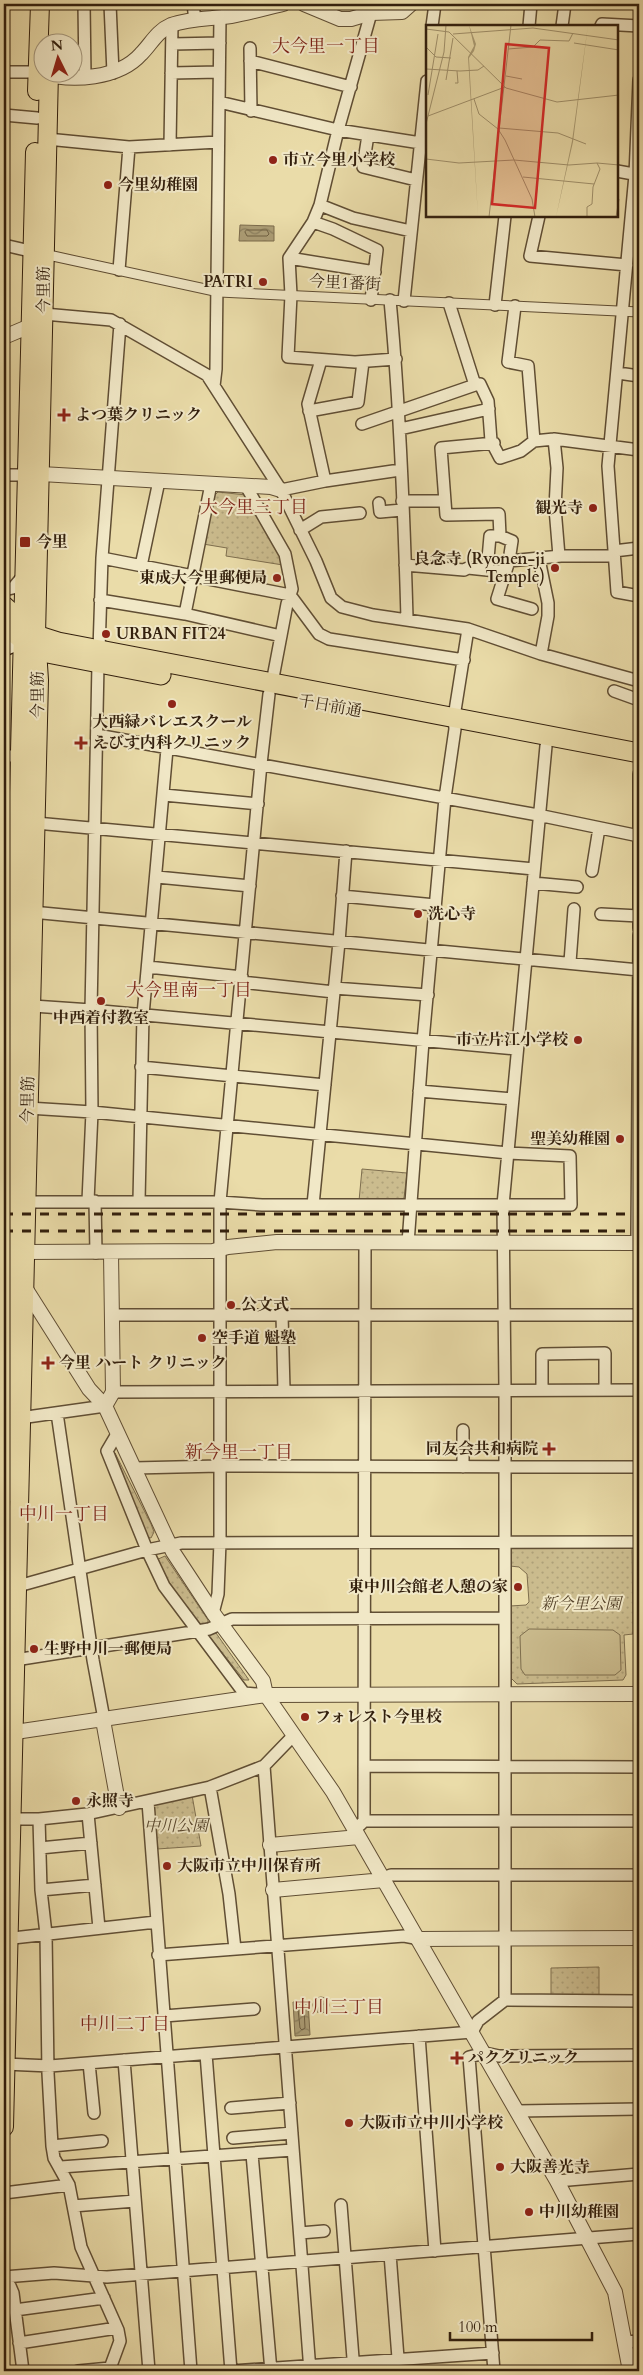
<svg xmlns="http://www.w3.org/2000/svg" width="643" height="2375" font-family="Cardo,'Noto Serif JP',serif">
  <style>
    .grass { fill: url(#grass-dots); stroke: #7e6e4e }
    .garden { fill: #cbbc8e; stroke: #7e6e4e }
    .water { fill: url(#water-waves); stroke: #7b6a4b }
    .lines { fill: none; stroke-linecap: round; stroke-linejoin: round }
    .shore { stroke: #6e5e40; stroke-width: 1 }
    .pedestrian-casing { stroke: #604e34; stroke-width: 11 }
    .minor-casing { stroke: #604e34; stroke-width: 14 }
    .tertiary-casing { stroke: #604e34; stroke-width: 16 }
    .secondary-casing { stroke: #321f0d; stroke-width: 18 }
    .primary-casing { stroke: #321f0d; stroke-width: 20 }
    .trunk-casing { stroke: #321f0d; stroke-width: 21 }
    .pedestrian { stroke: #f1e8c7; stroke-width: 9 }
    .minor { stroke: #f1e8c7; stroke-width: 11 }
    .tertiary { stroke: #f1e8c7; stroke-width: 14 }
    .secondary { stroke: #f1e8c7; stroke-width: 15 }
    .primary { stroke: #eadca9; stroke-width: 18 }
    .trunk { stroke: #eadca9; stroke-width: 19 }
    .rail { stroke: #321f0d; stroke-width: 3; stroke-dasharray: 9 9; stroke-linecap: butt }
    .poi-dot { fill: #8f2418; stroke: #f1e8c7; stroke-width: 2 }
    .labels { text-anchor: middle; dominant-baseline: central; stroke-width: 4; stroke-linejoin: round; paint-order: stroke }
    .poi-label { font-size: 16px; font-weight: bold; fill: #321f0d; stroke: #f1e8c7; text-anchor: start }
    .street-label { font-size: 16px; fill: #321f0d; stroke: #f1e8c7 }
    .park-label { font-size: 16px; font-style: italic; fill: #58462d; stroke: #f1e8c7 }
    .neighbourhood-label { font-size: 18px; fill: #7a1f14; stroke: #f1e8c7 }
    .inset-road { fill: none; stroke: #a0906b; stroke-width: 1 }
    .view { fill: #d62828; fill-opacity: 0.15; stroke: #d62828; stroke-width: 2.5 }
    .inset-edge { fill: none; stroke: #321f0d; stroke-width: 2.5 }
  </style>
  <defs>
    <pattern id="grass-dots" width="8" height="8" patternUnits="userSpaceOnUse" patternTransform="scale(1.25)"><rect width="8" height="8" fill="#cbbc8e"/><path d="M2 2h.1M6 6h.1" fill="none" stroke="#afa179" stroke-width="1.8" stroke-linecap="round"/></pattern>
    <pattern id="water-waves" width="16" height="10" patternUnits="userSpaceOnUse" patternTransform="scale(1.25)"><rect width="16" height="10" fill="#ab9c74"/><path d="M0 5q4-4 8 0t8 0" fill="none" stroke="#8c7f5e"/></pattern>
  </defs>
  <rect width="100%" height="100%" fill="#eadca9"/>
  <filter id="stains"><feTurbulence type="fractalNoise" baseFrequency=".004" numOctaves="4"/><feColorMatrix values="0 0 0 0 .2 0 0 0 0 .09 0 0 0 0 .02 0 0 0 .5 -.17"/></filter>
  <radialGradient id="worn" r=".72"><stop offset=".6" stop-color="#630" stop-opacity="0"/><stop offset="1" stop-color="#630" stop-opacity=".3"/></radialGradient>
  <path class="grass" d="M218 492 246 495 281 555 283 565 226 556 227 548 203 544 214 496Z
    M362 1169 407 1173 404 1198 401 1200 359 1201Z
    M115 1453 151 1524 154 1532 151 1538 147 1537Z
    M513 1548H632L633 1634 624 1635 626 1675 623 1680 517 1684 511 1678 510 1606 526 1605 529 1602 527 1574 519 1567 510 1566V1549Z
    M165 1556 208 1620V1622L202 1626 167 1582 156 1560Z
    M211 1633H216L249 1680H244L209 1636Z
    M192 1795 201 1846 157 1849 153 1808 155 1804Z
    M599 1967V1997H551V1968Z"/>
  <path class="garden" d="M529 1629 613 1630 620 1635 621 1670 615 1675H525L521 1669 520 1636Z"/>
  <path class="water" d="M240 225 274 226V241H239Z
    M313 2005a8 8 0 1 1 16 0a8 8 0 1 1-16 0Z
    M308 2001 310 2035 295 2036 293 2002Z"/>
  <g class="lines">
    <path class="shore" d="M247 230H267L269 234 267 236H247L245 232Z
      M301 2007 304 2009 305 2028 302 2030 300 2028 298 2009Z"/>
    <g class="pedestrian-casing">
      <path id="pedestrian" d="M53 256 219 292 639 312"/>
    </g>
    <g class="minor-casing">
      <path id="minor" d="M84 4 85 76
        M110 4 113 73
        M193 4 195 20
        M371 13 338 130 320 205 313 222 289 258 291 295 288 357 355 362 396 359
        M432 26 435 4
        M529 26 531 4
        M562 26 565 4
        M601 26 602 24 639 26
        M172 44 220 43
        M250 48 251 111
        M250 61 351 87
        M4 72H38
        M171 73 219 72
        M639 80 635 175 608 466 617 592 639 596
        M219 102 338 130 427 144
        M4 115 37 118
        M368 135 363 167 416 180
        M47 139 129 147 218 142
        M170 145 172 25
        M617 171 639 175
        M320 205 353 218 411 231
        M539 216 530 256 627 265
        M313 222 333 229 377 250 371 300
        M4 245 39 253
        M289 258 375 272
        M119 270 129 147
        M390 300C400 406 404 512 407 618
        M404 301 427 81
        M449 303 475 385 480 384 488 401 491 441 500 458 521 451 534 441 554 439 639 450
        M495 305 505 216
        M515 306 508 362 528 366 534 441
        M44 314 111 320 207 375 281 490 316 561 331 598 342 607 373 615 468 629 541 654 639 681
        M618 373 639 376
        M214 386 216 369 220 17
        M309 411 358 402 363 362
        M362 424 475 385
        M400 429 489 409
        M554 439 557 468 555 508 559 556
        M494 443 441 448 446 515 499 514 500 536 512 541 509 561
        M4 475H27
        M325 481 400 470
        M246 486 285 554 292 589 287 604 272 683
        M281 490 325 481 308 404 321 360
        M402 501H445
        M379 503 380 512 402 510
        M300 530 321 517 360 513
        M614 551 639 548
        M102 558 290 595 319 634 329 639 464 660
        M539 559 548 603V616L541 654
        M405 565 464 570 468 568 506 572
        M141 566 159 481
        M487 570 490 536H500
        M4 590 13 588 23 576
        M100 600 185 614 281 636
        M532 609 497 599 509 561 561 556H614
        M185 614 211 484
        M99 650 102 558 120 324
        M614 691 639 700
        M97 735 538 815 639 836
        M4 756H21
        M639 774V928
        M164 795 258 804
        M4 821H20
        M36 823 534 869
        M592 871 599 828
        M157 877 250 886
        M533 883 577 887
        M342 896 435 905
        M32 912 639 970
        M601 914 639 916
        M639 935 637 1238 639 1240
        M570 962 574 909
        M148 967 242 977
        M241 982 334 992
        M334 988 428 995
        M4 1004 91 1010 517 1049
        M141 1067 325 1085
        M419 1091 513 1099
        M88 1201 92 1112 91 1010 98 664
        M95 1201 96 1253
        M139 1201 143 1015 167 749
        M25 1202H220L262 1205H571L570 1156 508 1153 92 1112 28 1108
        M313 1205 339 942 346 851
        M408 1243 423 1041 445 798 455 729 454 717 468 629
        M112 1315H639
        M282 1315 284 1390
        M542 1389V1354L605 1353V1389
        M113 1392 639 1390
        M57 1413 93 1660 104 1719
        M20 1418 105 1406
        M463 1430V1467
        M117 1434 107 1451 147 1550 164 1586 244 1693 257 1694
        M134 1468 219 1466 639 1467
        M4 1590 147 1550 181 1543 639 1542
        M213 1613 218 1594 220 1542V1202L261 764 269 694
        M15 1660 186 1633 209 1629 232 1619 504 1618
        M264 1766 310 2371
        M364 1766 639 1767
        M210 1787 229 1894 235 1949
        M148 1802 191 2371
        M88 1814 99 1928
        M12 1819H39L87 1814 210 1787 264 1766 293 1736
        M39 1819 41 1890 46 1934 48 2073 52 2146 54 2158 69 2185 81 2247 118 2330 120 2341 109 2371
        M364 1821 365 1243
        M360 1825 364 1821H639
        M40 1848 91 1843
        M383 1878 391 1875H639
        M41 1890 95 1885
        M4 1939 156 1922
        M158 1955 404 1936 420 1939
        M505 2000V1389L503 1205 546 746
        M164 2016 254 2009
        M419 2036 435 2251
        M206 2054 231 2371
        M124 2060 149 2371
        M89 2063 94 2113
        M5 2064 50 2066 472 2032 478 2021 505 2000 639 2001
        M231 2108 290 2103
        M518 2111 639 2109
        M233 2138 292 2133
        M52 2146 102 2141
        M252 2154 271 2371
        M61 2167 293 2150
        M557 2181 639 2174
        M4 2193 69 2185
        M341 2205 354 2371
        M73 2206 135 2201
        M300 2233 324 2231
        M390 2254 399 2371
        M4 2277 54 2273 107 2277 639 2234
        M4 2281 10 2286 13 2293 23 2371
        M15 2310 104 2298
        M625 2342 639 2341
        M19 2343 117 2328
        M78 2371 110 2368
        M232 2371 493 2353
        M494 2371 469 2057 485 2053 499 2056 639 2055"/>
    </g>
    <g class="tertiary-casing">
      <path id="tertiary" d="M304 4 340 19H351L371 13 402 12 411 4
        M41 73C72 82 119 79 141 54 151 44 157 31 171 25 190 18 211 19 231 16 248 13 266 8 283 4
        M4 337 30 326
        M41 474 271 487 281 490
        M17 1249 24 1252 213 1251 228 1247 277 1242 639 1243
        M22 1283 89 1389 105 1406 173 1552 213 1613 263 1681 266 1695 333 1792 557 2181 615 2292 630 2371
        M105 1406 113 1392 111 1253
        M103 1720 119 1808
        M4 1736 22 1731 266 1695 639 1694
        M270 1845 359 1837
        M273 1890 384 1880
        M420 1939 639 1938"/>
    </g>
    <g class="secondary-casing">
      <path id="secondary" d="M4 648 33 636"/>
    </g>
    <g class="primary-casing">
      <path id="primary" d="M37 91 40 4
        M4 1494 6 1313 35 152
        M4 2127 39 680 36 635 49 72"/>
    </g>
    <g class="trunk-casing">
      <path id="trunk" d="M4 606 36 635 58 642 639 753
        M4 625 37 651 161 675"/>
    </g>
    <use href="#pedestrian" class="pedestrian"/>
    <use href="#minor" class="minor"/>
    <use href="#tertiary" class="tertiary"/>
    <use href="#secondary" class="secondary"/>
    <use href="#primary" class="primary"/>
    <use href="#trunk" class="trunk"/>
    <path class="rail" d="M4 1214H639
      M4 1231H639"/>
  </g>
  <g class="poi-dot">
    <circle cx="273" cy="160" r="5"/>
    <circle cx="108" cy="185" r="5"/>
    <circle cx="263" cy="282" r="5"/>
    <path d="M61.5 407.5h5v5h5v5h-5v5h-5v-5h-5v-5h5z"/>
    <circle cx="593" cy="508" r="5"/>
    <rect x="19" y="536" width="12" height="12" rx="2.5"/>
    <circle cx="555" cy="568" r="5"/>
    <circle cx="277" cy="578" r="5"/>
    <circle cx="106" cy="634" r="5"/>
    <circle cx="172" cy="704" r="5"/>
    <path d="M78.5 735.5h5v5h5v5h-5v5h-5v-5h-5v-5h5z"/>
    <circle cx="418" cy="914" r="5"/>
    <circle cx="101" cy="1001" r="5"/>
    <circle cx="578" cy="1040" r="5"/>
    <circle cx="620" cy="1139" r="5"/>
    <circle cx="231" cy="1305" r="5"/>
    <circle cx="202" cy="1338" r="5"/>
    <path d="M45.5 1355.5h5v5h5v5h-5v5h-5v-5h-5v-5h5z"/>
    <path d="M546.5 1441.5h5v5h5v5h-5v5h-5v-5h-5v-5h5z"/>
    <circle cx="518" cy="1587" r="5"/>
    <circle cx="34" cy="1649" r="5"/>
    <circle cx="305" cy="1717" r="5"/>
    <circle cx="76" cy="1801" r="5"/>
    <circle cx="167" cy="1866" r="5"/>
    <path d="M454.5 2050.5h5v5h5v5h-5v5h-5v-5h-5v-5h5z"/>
    <circle cx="349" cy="2123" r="5"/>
    <circle cx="500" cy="2167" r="5"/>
    <circle cx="529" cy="2212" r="5"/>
  </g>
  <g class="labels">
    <g class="poi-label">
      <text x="283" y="160">市立今里小学校</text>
      <text x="118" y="185">今里幼稚園</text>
      <text x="253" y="282" text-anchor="end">PATRI</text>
      <text x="75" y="415">よつ葉クリニック</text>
      <text x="583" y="508" text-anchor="end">観光寺</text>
      <text x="36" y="542">今里</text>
      <text x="545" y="559" text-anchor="end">良念寺 (Ryonen-ji<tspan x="545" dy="18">Temple)</tspan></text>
      <text x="267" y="578" text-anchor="end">東成大今里郵便局</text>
      <text x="116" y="634">URBAN FIT24</text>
      <text x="172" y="722" text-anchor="middle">大西緑バレエスクール</text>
      <text x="92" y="743">えびす内科クリニック</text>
      <text x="428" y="914">洗心寺</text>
      <text x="101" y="1018" text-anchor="middle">中西着付教室</text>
      <text x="568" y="1040" text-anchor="end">市立片江小学校</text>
      <text x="610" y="1139" text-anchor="end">聖美幼稚園</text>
      <text x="241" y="1305">公文式</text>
      <text x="212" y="1338">空手道 魁塾</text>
      <text x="59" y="1363">今里 ハート クリニック</text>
      <text x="538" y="1449" text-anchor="end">同友会共和病院</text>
      <text x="508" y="1587" text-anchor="end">東中川会館老人憩の家</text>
      <text x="44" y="1649">生野中川一郵便局</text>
      <text x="315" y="1717">フォレスト今里校</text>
      <text x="86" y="1801">永照寺</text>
      <text x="177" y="1866">大阪市立中川保育所</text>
      <text x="468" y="2058">パククリニック</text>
      <text x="359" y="2123">大阪市立中川小学校</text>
      <text x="510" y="2167">大阪善光寺</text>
      <text x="539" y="2212">中川幼稚園</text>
    </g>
    <g class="street-label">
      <text transform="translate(345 283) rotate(3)">今里1番街</text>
      <text transform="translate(44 290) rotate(-90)">今里筋</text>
      <text transform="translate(38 695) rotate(-90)">今里筋</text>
      <text transform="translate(330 706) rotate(10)">千日前通</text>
      <text transform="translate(28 1100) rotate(-89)">今里筋</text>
    </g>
    <g class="park-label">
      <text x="581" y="1604">新今里公園</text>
      <text x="176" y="1826">中川公園</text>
    </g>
    <g class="neighbourhood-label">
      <text x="326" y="46">大今里一丁目</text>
      <text x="254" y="507">大今里三丁目</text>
      <text x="189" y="990">大今里南一丁目</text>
      <text x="239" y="1452">新今里一丁目</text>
      <text x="64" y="1514">中川一丁目</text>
      <text x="339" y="2007">中川三丁目</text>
      <text x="125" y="2024">中川二丁目</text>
    </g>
  </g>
  <g transform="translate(426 25)">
    <rect width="192" height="192" fill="#eadca9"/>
    <path d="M43 0 50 19 48 26 43 33 52 192 42 32 48 21ZM162 0 147 117 130 192 146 116Z" fill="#ab9c74"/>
    <path class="inset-road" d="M0 4 23 7 80 63 131 77 193 70M27 9 107 3 193 15M148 18 193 25M0 22 10 32 25 33M82 24 107 22 114 15 143 16 147 8M0 44 34 46 52 45 58 41M80 51 96 54M20 55 27 13M29 58H32L31 46M2 70 12 9M48 74 53 89 72 104 79 115 106 174 109 192M2 91 79 62M0 99 18 27 20 0M73 103 132 108 160 119M0 134 33 138 88 135 143 140 171 138M171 138 193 140M97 152 168 159M110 174 116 107M63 192 85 0M161 192V182L166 179 167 162 174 144 171 138M190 192 193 174"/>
    <path class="view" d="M80 19 123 23 109 183 66 179Z"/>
    <rect width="192" height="192" class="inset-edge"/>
  </g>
  <rect width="643" height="2375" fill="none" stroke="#eadca9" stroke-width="20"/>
  <rect x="5" y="5" width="633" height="2365" fill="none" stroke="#321f0d" stroke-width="2.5"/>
  <rect x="10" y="10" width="623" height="2355" fill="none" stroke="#321f0d"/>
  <g transform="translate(58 58) rotate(355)"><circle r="24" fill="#f1e8c7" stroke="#a5987d"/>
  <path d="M0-4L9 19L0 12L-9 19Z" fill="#8f2418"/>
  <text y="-8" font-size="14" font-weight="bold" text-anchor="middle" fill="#321f0d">N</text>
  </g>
  <path d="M450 2332v8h142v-8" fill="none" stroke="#321f0d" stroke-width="2.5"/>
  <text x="458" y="2332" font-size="15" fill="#321f0d" stroke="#f1e8c7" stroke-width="4" paint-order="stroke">100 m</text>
  <rect width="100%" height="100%" filter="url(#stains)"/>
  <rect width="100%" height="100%" fill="url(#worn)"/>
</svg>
